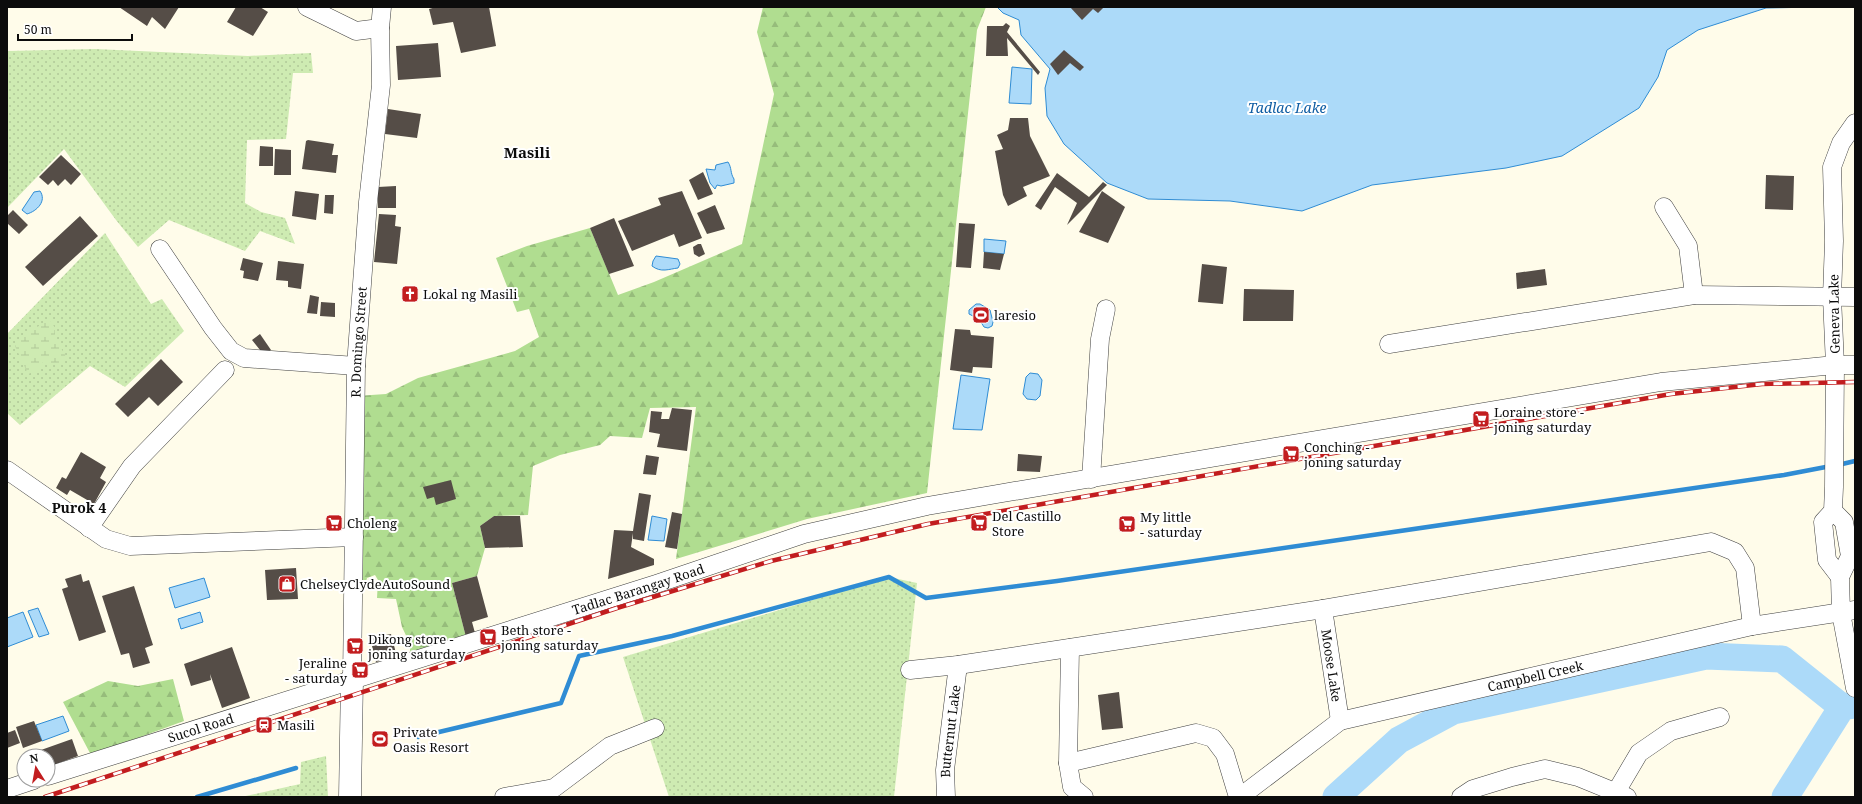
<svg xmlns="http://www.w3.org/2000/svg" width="1862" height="804" font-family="'Noto Serif',serif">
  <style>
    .grass { fill: url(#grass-dots) }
    .forest { fill: url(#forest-firs) }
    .wetland { fill: url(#wetland-marsh) }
    .water { fill: #acdaf9; stroke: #2f8cd4 }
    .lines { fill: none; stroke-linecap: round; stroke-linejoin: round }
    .stream { stroke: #2f8cd4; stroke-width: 4.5 }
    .river { stroke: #acdaf9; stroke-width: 27 }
    .building { fill: #554d47 }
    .minor-casing { stroke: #3f3f3f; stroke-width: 19 }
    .tertiary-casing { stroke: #3f3f3f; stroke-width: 23 }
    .minor { stroke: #fff; stroke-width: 18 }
    .tertiary { stroke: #fff; stroke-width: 22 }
    .rail-casing { stroke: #c21d1f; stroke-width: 4.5 }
    .rail { stroke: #fff; stroke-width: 3; stroke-dasharray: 9; stroke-linecap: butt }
    .labels { text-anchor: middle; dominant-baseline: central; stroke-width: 4; stroke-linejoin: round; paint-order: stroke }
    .poi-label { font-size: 13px; fill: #0c0c0c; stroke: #fff; text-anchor: start }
    .street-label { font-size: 13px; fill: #0c0c0c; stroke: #fff }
    .water-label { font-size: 14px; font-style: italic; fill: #0f5da3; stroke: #fff }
    .neighbourhood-label { font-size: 14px; font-weight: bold; fill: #0c0c0c; stroke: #fff }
    .quarter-label { font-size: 15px; font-weight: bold; fill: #0c0c0c; stroke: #fff }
  </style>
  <defs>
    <pattern id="grass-dots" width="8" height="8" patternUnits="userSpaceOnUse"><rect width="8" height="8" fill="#ceebb2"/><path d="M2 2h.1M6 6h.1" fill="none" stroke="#b0c898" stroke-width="1.8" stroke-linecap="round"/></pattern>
    <pattern id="forest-firs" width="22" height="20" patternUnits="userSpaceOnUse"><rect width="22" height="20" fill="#b0dd90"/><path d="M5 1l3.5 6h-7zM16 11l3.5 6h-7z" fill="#96bc7b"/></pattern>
    <pattern id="wetland-marsh" width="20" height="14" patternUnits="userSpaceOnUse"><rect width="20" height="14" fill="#ceebb2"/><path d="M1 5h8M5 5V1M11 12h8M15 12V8" fill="none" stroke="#b0c898"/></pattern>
  </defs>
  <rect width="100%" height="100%" fill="#fffcea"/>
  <path class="grass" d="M95 49 248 56 311 53 313 73H293L286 139 247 140 245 203 261 212 285 218 295 244 260 231 245 251 169 220 138 247 116 220 64 149 7 208V51Z
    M105 233 151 304 162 299 184 331 125 387 90 366 20 425 7 413V334Z
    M889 577 917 583 894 797H669L623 657Z
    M326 756 328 797H241L300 784 301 762Z"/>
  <path class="forest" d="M763 7H986L977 30 927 493 807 519 676 559 696 407 650 408 642 438 610 436 600 445 560 455 533 466 528 515 494 516 480 526 485 548 477 576 452 583 466 637 410 656V644L402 627 396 599 377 598 378 580 375 575 367 578 364 589 354 596 356 396 386 394 418 378 515 351 539 337 529 309 517 312 496 258 527 246 590 228 618 295 654 282 742 244 774 94 757 32Z
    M173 679 184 721 91 755 63 702 108 681 138 686Z"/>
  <path class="wetland" d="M50 320 55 328V337L67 359 55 365 44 361 36 371 28 374 15 346 26 333Z"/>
  <path class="water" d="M997 7H1818L1766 8 1698 30 1667 50 1658 77 1639 108 1562 156 1506 168 1372 185 1302 211 1230 201 1148 199 1107 183 1064 144 1047 116 1045 88 1050 69 1021 35 1019 20 1003 13Z
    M1012 67 1032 69 1031 104 1009 103Z
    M728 162C732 168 730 173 734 179V183L721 186 717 185 715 189 710 183 706 169 715 170 716 165Z
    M40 191C47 201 37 211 27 214L22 210 34 192Z
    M984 239 1006 241 1004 254 984 252Z
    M656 256 678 259 680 264 678 268C669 269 661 273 652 266L653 261Z
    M976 304H980L990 310 993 322 992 326 988 328 984 327 979 319 969 314V310Z
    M1030 373 1038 374 1042 380 1040 396 1036 400 1027 399 1023 394 1026 377Z
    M961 375 990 379 982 430 953 429Z
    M652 516 667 519 664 541 648 540Z
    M204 578 210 597 175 608 169 588Z
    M38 608 49 634 39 637 28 611Z
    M23 612 33 637 7 647V618Z
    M200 612 203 622 181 629 178 619Z
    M63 716 69 731 42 741 36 725Z"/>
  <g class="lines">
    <path class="stream" d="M1838 465 1855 461
      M418 737 561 703 579 656 672 636 889 577 926 598 1057 581 1784 475 1831 466
      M197 797 296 768"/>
    <path class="river" d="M1336 797 1399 740 1453 711 1706 656 1782 659 1842 707 1855 705
      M1785 797 1842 707"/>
  </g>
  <path class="building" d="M119 7H179L165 29 152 17 147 26Z
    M236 7H260L268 12 253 36 227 22Z
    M436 7H489L496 46 461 53 453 22 433 25 429 9Z
    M1070 7H1104L1098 13 1093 9 1082 20Z
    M1006 23 1010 26 1007 32 1040 72 1038 75 1007 38 1008 56H986L987 26H1003Z
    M438 43 441 77 398 80 396 46Z
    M1064 50 1084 67 1080 71 1070 63 1058 75 1050 64Z
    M388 109 421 114 417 138 385 134Z
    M1010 118H1028L1030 136 1050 176 1023 187 1027 196 1008 206 1003 195 995 151 1003 149 997 135 1008 130Z
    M308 140 334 144 332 155H338L336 173 302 169 306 141Z
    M260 146 273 147V166H259Z
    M275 149 291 150V175H274Z
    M61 155 81 174 71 185 65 179 58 186 53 180 48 185 39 177Z
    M703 172 713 194 698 200 689 180Z
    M1057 173 1089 197 1103 182 1107 185 1067 225 1077 203 1055 187 1041 210 1035 206Z
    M1766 175 1794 176 1793 210 1765 209Z
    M396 186V208H378V187Z
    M295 191 319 194 316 220 292 216Z
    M682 191 702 238 679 247 674 234 632 251 618 221 661 205 658 198Z
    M1102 191 1125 207 1108 243 1079 232Z
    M325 195H334L333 214 324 213Z
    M715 205 725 229 707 234 697 213Z
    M13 210 28 225 19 234 7 223V216Z
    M379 214 396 215 395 226 401 227 397 264 374 262Z
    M80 216 98 236 43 286 25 267Z
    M614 218 634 266 609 274 590 228Z
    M959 223 975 224 971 268 956 267Z
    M698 244H701L705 254 699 257 694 254 693 247Z
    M984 252 1004 254 1000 270 983 268Z
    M243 258 263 263 258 281 243 278 244 271 240 270Z
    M278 261 304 264 301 289 288 287V281L276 280Z
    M1202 264 1227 267 1223 304 1198 302Z
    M1545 269 1547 285 1517 289 1516 273Z
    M1244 289 1294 290 1293 321H1243Z
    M310 295 319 297 317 314 307 313Z
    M321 302 335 303V317L320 316Z
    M955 329 970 330 971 335 994 337 992 368 973 367 972 373 950 370Z
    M260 334 271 350 264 355 252 340Z
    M161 359 183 382 158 406 149 397 128 417 115 404Z
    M672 408 692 410 687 451 657 447 660 434 649 432 651 411 662 412 661 419H669Z
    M81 452 106 467 100 478 106 482 94 504 70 490 67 495 56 488 62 477 66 479Z
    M1018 454 1042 456 1040 472 1017 471Z
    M646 455 659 457 656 475 643 474Z
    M451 480 456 499 436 505 434 497 427 499 423 487Z
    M639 493 651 495 644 541 633 539V533L631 547 654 559V565L608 579 614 530 633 531Z
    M672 512 682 514 677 549 665 547Z
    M494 516H520L523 547 485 548 480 526Z
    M296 568 298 599 267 600 265 570Z
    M81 574 83 582 89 580 106 632 79 641 62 589 68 587 65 579Z
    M477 576 488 617 472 622 475 633 466 637 452 583Z
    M134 586 153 645 145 648 150 663 133 668 129 653 121 655 102 596Z
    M391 634 397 657 376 662 370 638Z
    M232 647 250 698 222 708 210 674 211 680 191 686 184 664Z
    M1119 692 1123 728 1102 730 1098 695Z
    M34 721 42 741 23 748 16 727Z
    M15 730 20 743 7 748V733Z
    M72 739 78 756 48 767V756H43L41 750Z"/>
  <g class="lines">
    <g class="minor-casing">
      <g id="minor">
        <path d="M307 7 356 31 380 28"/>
        <path d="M1664 207 1688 246 1694 295"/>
        <path d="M160 249 213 328 231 351 244 358 356 366"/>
        <path d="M1389 344 1694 295 1855 297"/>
        <path d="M7 470 106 539 130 546 354 537"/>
        <path d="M1091 479 1100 339 1106 309"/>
        <path d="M1833 511 1844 522 1850 556 1840 577 1841 613 1855 688"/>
        <path d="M89 528 132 466 225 370"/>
        <path d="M1840 577 1827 560 1823 522 1833 511 1834 487 1835 365 1832 297 1834 241 1832 167 1841 143 1855 123"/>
        <path id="s1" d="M1323 609 1340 721"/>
        <path d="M1070 648 1068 763 1072 787 1084 797"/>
        <path d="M910 670 958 665 1323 609 1711 542 1735 552 1745 568 1752 626"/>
        <path id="s2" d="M352 679 356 366 368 202 381 85 380 28 382 7"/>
        <path d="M1068 763 1196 733 1213 738 1225 754 1238 797"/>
        <path id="s3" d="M48 776 656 584 804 534 927 506 997 494 1661 382 1835 365H1855"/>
        <path d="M7 789 34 780"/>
        <path d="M1616 792 1639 753 1671 731 1720 717"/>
        <path d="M504 797 554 788 610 746 655 728"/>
        <path id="s4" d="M946 797 945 770 958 665"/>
        <path id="s5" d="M1240 797 1340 721 1752 626 1855 610"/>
        <path d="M1461 797 1473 789 1512 777 1545 769 1578 777 1627 797"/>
      </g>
    </g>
    <g class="tertiary-casing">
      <path id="tertiary" d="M350 797 352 679"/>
    </g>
    <use href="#minor" class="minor"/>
    <use href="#tertiary" class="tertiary"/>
    <g class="rail-casing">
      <path id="rail" d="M45 797 617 608 771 561 928 524 1671 394 1762 384 1855 382"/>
    </g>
    <use href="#rail" class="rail"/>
  </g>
  <defs>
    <g id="church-square" transform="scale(0.9)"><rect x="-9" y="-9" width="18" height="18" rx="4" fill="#c21d1f" stroke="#fff"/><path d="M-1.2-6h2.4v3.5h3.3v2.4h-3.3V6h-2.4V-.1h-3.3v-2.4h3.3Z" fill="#fff"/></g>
    <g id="stadium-square" transform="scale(0.9)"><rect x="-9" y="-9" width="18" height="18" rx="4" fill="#c21d1f" stroke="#fff"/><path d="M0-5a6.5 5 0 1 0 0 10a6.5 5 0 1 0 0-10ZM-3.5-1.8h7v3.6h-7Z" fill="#fff"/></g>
    <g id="supermarket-square" transform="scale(0.9)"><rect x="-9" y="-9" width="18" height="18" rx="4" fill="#c21d1f" stroke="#fff"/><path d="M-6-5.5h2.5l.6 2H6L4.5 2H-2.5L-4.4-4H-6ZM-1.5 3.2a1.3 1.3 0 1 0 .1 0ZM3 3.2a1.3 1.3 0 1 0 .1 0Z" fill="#fff"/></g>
    <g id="shop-square" transform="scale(0.9)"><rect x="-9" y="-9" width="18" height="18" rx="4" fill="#c21d1f" stroke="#fff"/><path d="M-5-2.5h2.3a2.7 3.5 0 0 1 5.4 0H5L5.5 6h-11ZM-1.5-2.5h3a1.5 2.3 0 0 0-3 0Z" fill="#fff"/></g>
    <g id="station-square" transform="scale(0.9)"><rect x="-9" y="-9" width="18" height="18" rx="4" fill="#c21d1f" stroke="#fff"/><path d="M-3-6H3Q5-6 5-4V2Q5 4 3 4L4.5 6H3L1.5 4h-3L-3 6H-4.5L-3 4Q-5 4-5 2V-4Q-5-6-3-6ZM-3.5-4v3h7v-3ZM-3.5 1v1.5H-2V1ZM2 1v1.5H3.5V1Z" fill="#fff"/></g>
  </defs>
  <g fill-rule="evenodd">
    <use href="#church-square" x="410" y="294"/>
    <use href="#stadium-square" x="981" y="315"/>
    <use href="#supermarket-square" x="1481" y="419"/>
    <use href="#supermarket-square" x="1291" y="454"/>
    <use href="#supermarket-square" x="334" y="523"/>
    <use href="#supermarket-square" x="979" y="523"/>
    <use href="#supermarket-square" x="1127" y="524"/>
    <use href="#shop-square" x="287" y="584"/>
    <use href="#supermarket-square" x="488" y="637"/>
    <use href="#supermarket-square" x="355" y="646"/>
    <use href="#supermarket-square" x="360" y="670"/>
    <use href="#station-square" x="264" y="725"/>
    <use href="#stadium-square" x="380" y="739"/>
  </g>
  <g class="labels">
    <g class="poi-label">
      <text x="423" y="294">Lokal ng Masili</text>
      <text x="994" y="315">laresio</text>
      <text x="1494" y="412">Loraine store -<tspan x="1494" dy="15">joning saturday</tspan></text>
      <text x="1304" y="447">Conching -<tspan x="1304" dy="15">joning saturday</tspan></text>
      <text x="992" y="516">Del Castillo<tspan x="992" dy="15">Store</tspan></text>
      <text x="1140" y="517">My little<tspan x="1140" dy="15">- saturday</tspan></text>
      <text x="347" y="523">Choleng</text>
      <text x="300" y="584">ChelseyClydeAutoSound</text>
      <text x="501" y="630">Beth store -<tspan x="501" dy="15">joning saturday</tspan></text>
      <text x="368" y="639">Dikong store -<tspan x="368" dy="15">joning saturday</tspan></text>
      <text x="347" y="663" text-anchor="end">Jeraline<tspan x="347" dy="15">- saturday</tspan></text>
      <text x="277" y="725">Masili</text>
      <text x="393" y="732">Private<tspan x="393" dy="15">Oasis Resort</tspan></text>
    </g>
    <g class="street-label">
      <text transform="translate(1834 314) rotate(-91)">Geneva Lake</text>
      <text stroke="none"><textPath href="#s2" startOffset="337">R. Domingo Street</textPath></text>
      <text stroke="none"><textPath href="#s3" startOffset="619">Tadlac Barangay Road</textPath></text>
      <text stroke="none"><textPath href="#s1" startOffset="57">Moose Lake</textPath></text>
      <text stroke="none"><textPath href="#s5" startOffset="326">Campbell Creek</textPath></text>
      <text stroke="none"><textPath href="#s3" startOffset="160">Sucol Road</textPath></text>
      <text stroke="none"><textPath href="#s4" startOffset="66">Butternut Lake</textPath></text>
    </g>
    <g class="water-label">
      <text x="1287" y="107">Tadlac Lake</text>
    </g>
    <g class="neighbourhood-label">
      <text x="79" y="507">Purok 4</text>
    </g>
    <g class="quarter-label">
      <text x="527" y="152">Masili</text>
    </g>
  </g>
  <rect width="1862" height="804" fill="none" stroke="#0c0c0c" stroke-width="16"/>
  <g transform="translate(36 768) rotate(349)"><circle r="19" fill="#ffffff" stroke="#9e9e9e"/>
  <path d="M0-3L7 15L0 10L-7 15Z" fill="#c21d1f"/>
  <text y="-6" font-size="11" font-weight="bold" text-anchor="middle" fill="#0c0c0c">N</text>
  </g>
  <path d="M18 34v6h114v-6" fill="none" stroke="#0c0c0c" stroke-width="2"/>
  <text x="24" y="34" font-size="12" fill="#0c0c0c" stroke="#ffffff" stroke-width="3" paint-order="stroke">50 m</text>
</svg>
